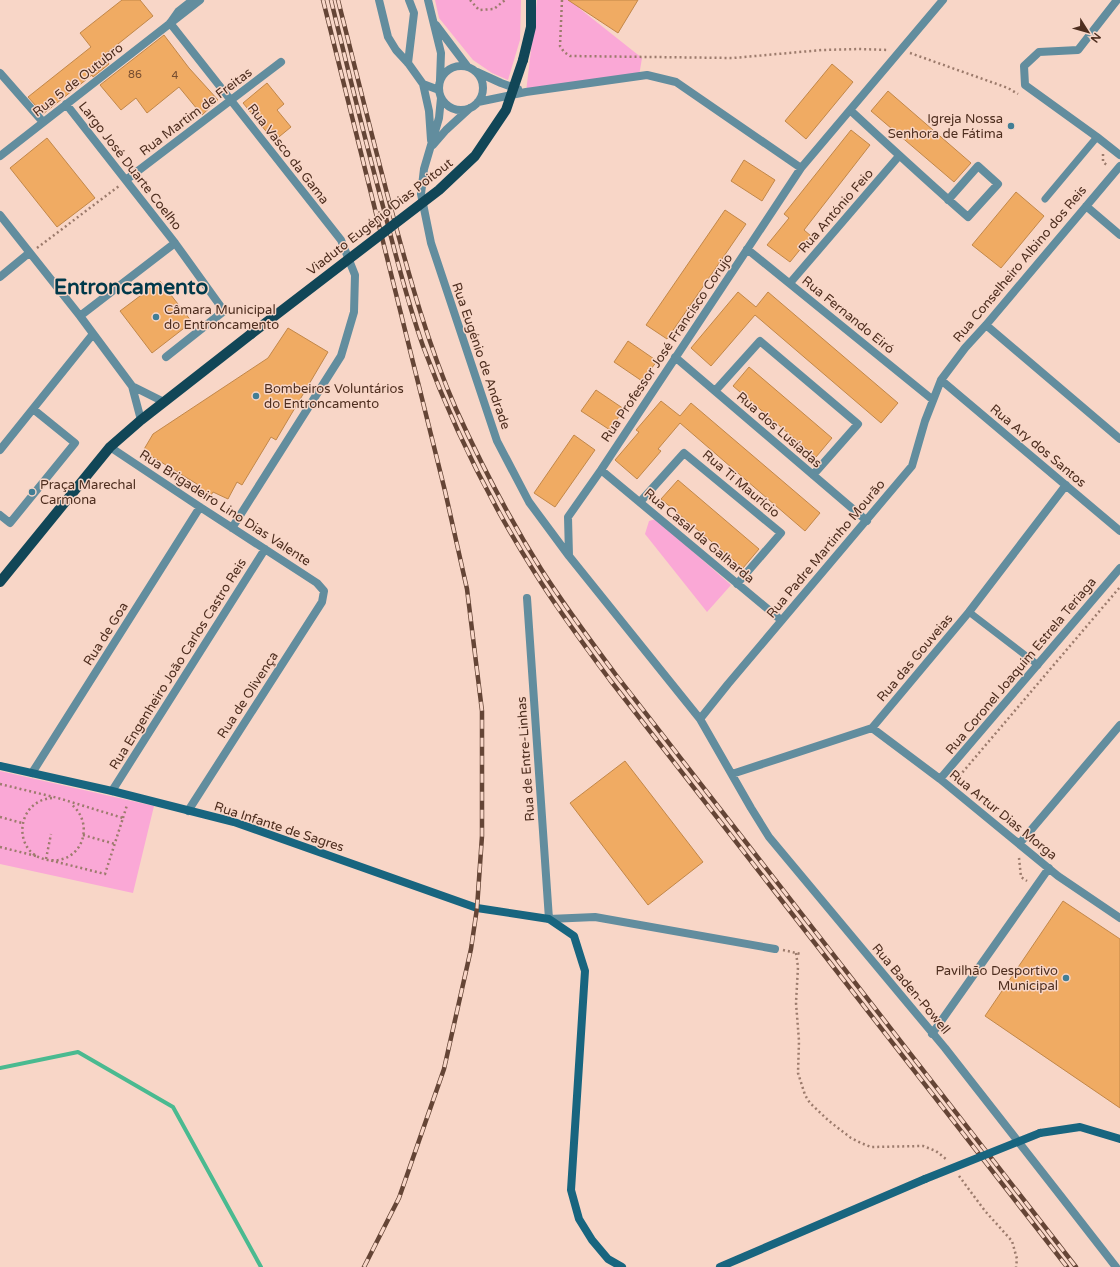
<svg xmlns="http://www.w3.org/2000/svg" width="1120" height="1267" font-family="'Varela Round',sans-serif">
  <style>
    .green { fill: #faa8d6 }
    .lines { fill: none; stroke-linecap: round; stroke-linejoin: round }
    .stream { stroke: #4aba90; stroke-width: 4 }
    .building { fill: #f0ab63; stroke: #c28749 }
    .path { stroke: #9c7b6c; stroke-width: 2.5; stroke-dasharray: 2 3; stroke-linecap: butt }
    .lane { stroke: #628d9e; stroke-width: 7 }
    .street { stroke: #628d9e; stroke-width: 8 }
    .secondary { stroke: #18657f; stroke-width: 8 }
    .primary { stroke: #114657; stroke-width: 10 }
    .rail-casing { stroke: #654536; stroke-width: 4.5 }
    .rail { stroke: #f8d6c7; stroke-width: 3; stroke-dasharray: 9; stroke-linecap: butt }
    .secondary-bridge { stroke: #18657f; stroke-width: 8 }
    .primary-bridge { stroke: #114657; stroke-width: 10 }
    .poi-dot { fill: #427e95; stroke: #f8d6c7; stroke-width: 1.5 }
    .labels { text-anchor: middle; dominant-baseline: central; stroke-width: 3; stroke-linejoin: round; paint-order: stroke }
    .number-label { font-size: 11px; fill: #764d30 }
    .street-label { font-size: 13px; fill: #4e2e1f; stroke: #f8d6c7 }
    .poi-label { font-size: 13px; fill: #4e2e1f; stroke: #f8d6c7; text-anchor: start }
    .town-label { font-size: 21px; font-weight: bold; fill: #01394a; stroke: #f8d6c7 }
  </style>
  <rect width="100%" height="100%" fill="#f8d6c7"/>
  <path class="green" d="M435 0H521L520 40 508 80 492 73 473 60 439 18Z
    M537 0H579V8L642 58 639 76 526 92Z
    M656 519 731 585 707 612 645 534 649 521Z
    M0 771 154 806 133 893 0 864Z"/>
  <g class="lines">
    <path class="stream" d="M0 1068 78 1052 173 1107 261 1267"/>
  </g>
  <path class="building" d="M122 0H140L153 16 103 56 109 64 93 77 92 75 43 114 28 97 91 47 80 33Z
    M568 0H638L618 33Z
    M164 35 189 68 218 100 202 115 179 87 147 113 136 98 121 110 100 85Z
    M832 64 853 82 806 139 785 121Z
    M267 83 284 104 277 110 291 127 274 141 243 103Z
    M888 91 971 163 954 182 871 111Z
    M851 130 870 145 804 230 811 236 790 262 767 245 789 218 784 214Z
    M47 138 95 198 57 227 10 168Z
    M744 160 775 180 762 201 731 181Z
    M1016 192 1044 216 1001 268 972 245Z
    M725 210 746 224 667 339 646 325Z
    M160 281 192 322 152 353 120 311Z
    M738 292 756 307 768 292 898 403 881 423 755 315 711 366 691 348Z
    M288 328 328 352 276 440 271 437 242 485 237 482 228 499 213 492 208 500 193 490 197 484 143 451 153 434 268 358Z
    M628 341 657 361 642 381 614 362Z
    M749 367 832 438 816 457 733 386Z
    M596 390 624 409 610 430 581 411Z
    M661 401 680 416 691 403 820 513 805 531 680 423 658 449 661 451 637 479 615 460 639 432 636 430Z
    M574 435 595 450 555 507 534 493Z
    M678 480 759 549 743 568 661 499Z
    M625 761 703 862 648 905 570 803Z
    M1063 901 1120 939V1108L985 1016Z"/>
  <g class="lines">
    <path class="path" d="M470 0 479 10 494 9 505 0
      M562 0 560 46 564 52 570 56 733 58 822 50 859 49 888 50
      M910 53 1008 88 1018 94
      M1103 154V162L1108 166
      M37 248 119 186
      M956 780 1120 587
      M0 784 58 798 123 818 105 874 49 860
      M52 798C14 801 12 856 49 860 82 864 96 824 71 804
      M0 817 22 823
      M123 818 127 805
      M83 835 115 844
      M0 847 36 856
      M1019 858 1021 877 1027 881
      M46 859 51 834
      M783 950 801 954
      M796 953 798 967 796 1003 799 1041 798 1073 805 1095 810 1103 829 1121 851 1138 861 1143 871 1147 923 1146 936 1151 946 1159
      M959 1176 985 1211 1012 1241 1017 1259 1016 1267"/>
    <path class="lane" d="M171 21 178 11 192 0
      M1045 199 1097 137
      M969 612 1038 665"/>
    <path class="street" d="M379 0 388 37 396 50 408 63 423 84 439 90
      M428 0 441 53 440 80
      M943 0 801 168 601 470 568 517 569 556 700 719 751 808 769 837 945 1048 1060 1195 1116 1267
      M1117 0 1078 50 1039 52 1024 66 1025 85 1097 137 1120 155
      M170 23 341 240 355 275 354 312 341 356 232 528
      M436 25 467 66
      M408 63 414 13 409 0
      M439 88a22 22 0 1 1 44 0a22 22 0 1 1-44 0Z
      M477 72 501 83 518 89
      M0 73 43 122
      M423 84 429 111 431 140
      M441 98 439 118 424 169 421 194 431 243 497 441 529 502 569 556
      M478 102 526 92 647 75 676 82 801 168
      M66 104 175 243 224 311 166 357
      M850 110C889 146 928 182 968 217L998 184 978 166 948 200
      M433 145 446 130 470 108
      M0 156 200 0
      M126 180 281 62
      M1086 206 1120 235
      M0 215 80 316 132 386 141 420
      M747 249 933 400
      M0 277 29 253
      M790 283 899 156
      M80 316 175 243
      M986 325 1120 439
      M675 357 867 521
      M941 380 1120 531
      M132 386 164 402
      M715 391 760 341 858 424 813 475
      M110 447 200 507 317 583 324 591 322 602 188 811
      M0 450 93 334
      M601 470 781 620
      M640 502 684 453 781 533 737 584
      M0 515 10 523 75 443 33 409
      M527 598 549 919 595 917 775 949
      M700 719 728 684 912 466 925 421 941 380 965 348 986 325 1120 166
      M872 728 940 779 1058 876 1120 918
      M32 773 200 507
      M732 774 872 728 969 612 1066 485
      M940 779 1120 568
      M112 791 265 549
      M1020 843 1120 725
      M932 1034 1049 868"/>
    <path class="secondary" d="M0 766 112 791 234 822 477 908 549 919 574 936 585 971 571 1190 579 1219 592 1240 608 1259 622 1267
      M1040 1133 1080 1127 1120 1139
      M720 1267 925 1179"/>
    <path class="primary" d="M523 60 531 27V0
      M0 582 110 447 141 420 251 334"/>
    <g class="rail-casing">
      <path id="rail" d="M323 0 445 491 467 589 482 711V836L477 908 471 949 444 1069 399 1198 364 1267
        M331 0C348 70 365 140 384 210 396 256 407 301 423 346 452 425 490 502 535 573 558 610 584 645 610 680L1067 1267
        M338 0C356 71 373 141 392 212 410 279 428 345 456 409 481 464 509 518 541 569 564 605 590 640 616 675L1076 1267"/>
    </g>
    <use href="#rail" class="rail"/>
    <path class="secondary-bridge" d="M925 1179 1040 1133"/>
    <path class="primary-bridge" d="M251 334 439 190 475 156 506 110 523 60"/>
  </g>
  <g class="poi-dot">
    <circle cx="1011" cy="126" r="4"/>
    <circle cx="156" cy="317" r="4"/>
    <circle cx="256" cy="396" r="4"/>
    <circle cx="32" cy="492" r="4"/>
    <circle cx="1066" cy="978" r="4"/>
  </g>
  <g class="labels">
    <g class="number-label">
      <text x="135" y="74">86</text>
      <text x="175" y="75">4</text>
    </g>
    <g class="street-label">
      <text transform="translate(78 80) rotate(-38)">Rua 5 de Outubro</text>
      <text transform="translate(196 112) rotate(-37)">Rua Martim de Freitas</text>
      <text transform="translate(288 154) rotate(52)">Rua Vasco da Gama</text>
      <text transform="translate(130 166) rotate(52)">Largo José Duarte Coelho</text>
      <text transform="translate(836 211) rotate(-49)">Rua António Feio</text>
      <text transform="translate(380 217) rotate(-38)">Viaduto Eugénio Dias Poitout</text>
      <text transform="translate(1020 264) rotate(-50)">Rua Conselheiro Albino dos Reis</text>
      <text transform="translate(848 315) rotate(39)">Rua Fernando Eiró</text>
      <text transform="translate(667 348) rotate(-56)">Rua Professor José Francisco Corujo</text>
      <text transform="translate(481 356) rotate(71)">Rua Eugénio de Andrade</text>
      <text transform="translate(779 430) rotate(41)">Rua dos Lusíadas</text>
      <text transform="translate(1038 446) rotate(40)">Rua Ary dos Santos</text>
      <text transform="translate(741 484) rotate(40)">Rua Ti Maurício</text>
      <text transform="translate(225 508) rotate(33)">Rua Brigadeiro Lino Dias Valente</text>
      <text transform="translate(699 536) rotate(40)">Rua Casal da Galharda</text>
      <text transform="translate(826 549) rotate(-50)">Rua Padre Martinho Mourão</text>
      <text transform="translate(106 634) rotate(-58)">Rua de Goa</text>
      <text transform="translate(915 658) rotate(-50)">Rua das Gouveias</text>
      <text transform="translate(178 664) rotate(-58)">Rua Engenheiro João Carlos Castro Reis</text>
      <text transform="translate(1021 666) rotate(-50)">Rua Coronel Joaquim Estrela Teriaga</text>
      <text transform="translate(248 695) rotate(-57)">Rua de Olivença</text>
      <text transform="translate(526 759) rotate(-94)">Rua de Entre-Linhas</text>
      <text transform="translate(1003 815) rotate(39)">Rua Artur Dias Morga</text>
      <text transform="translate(279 827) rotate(18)">Rua Infante de Sagres</text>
      <text transform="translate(911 989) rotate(50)">Rua Baden-Powell</text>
    </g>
    <g class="poi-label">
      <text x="1003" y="119" text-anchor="end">Igreja Nossa<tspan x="1003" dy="15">Senhora de Fátima</tspan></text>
      <text x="164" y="310">Câmara Municipal<tspan x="164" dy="15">do Entroncamento</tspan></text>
      <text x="264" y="389">Bombeiros Voluntários<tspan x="264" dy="15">do Entroncamento</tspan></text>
      <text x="40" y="485">Praça Marechal<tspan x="40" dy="15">Carmona</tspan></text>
      <text x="1058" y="971" text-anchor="end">Pavilhão Desportivo<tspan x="1058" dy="15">Municipal</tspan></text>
    </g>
    <g class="town-label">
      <text x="131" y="287">Entroncamento</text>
    </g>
  </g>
  <g transform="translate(1088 32) rotate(127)" stroke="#f8d6c7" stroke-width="3" paint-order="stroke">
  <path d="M0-3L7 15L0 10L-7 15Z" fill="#4e2e1f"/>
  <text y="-6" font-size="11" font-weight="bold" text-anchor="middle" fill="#4e2e1f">N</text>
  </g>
</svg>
